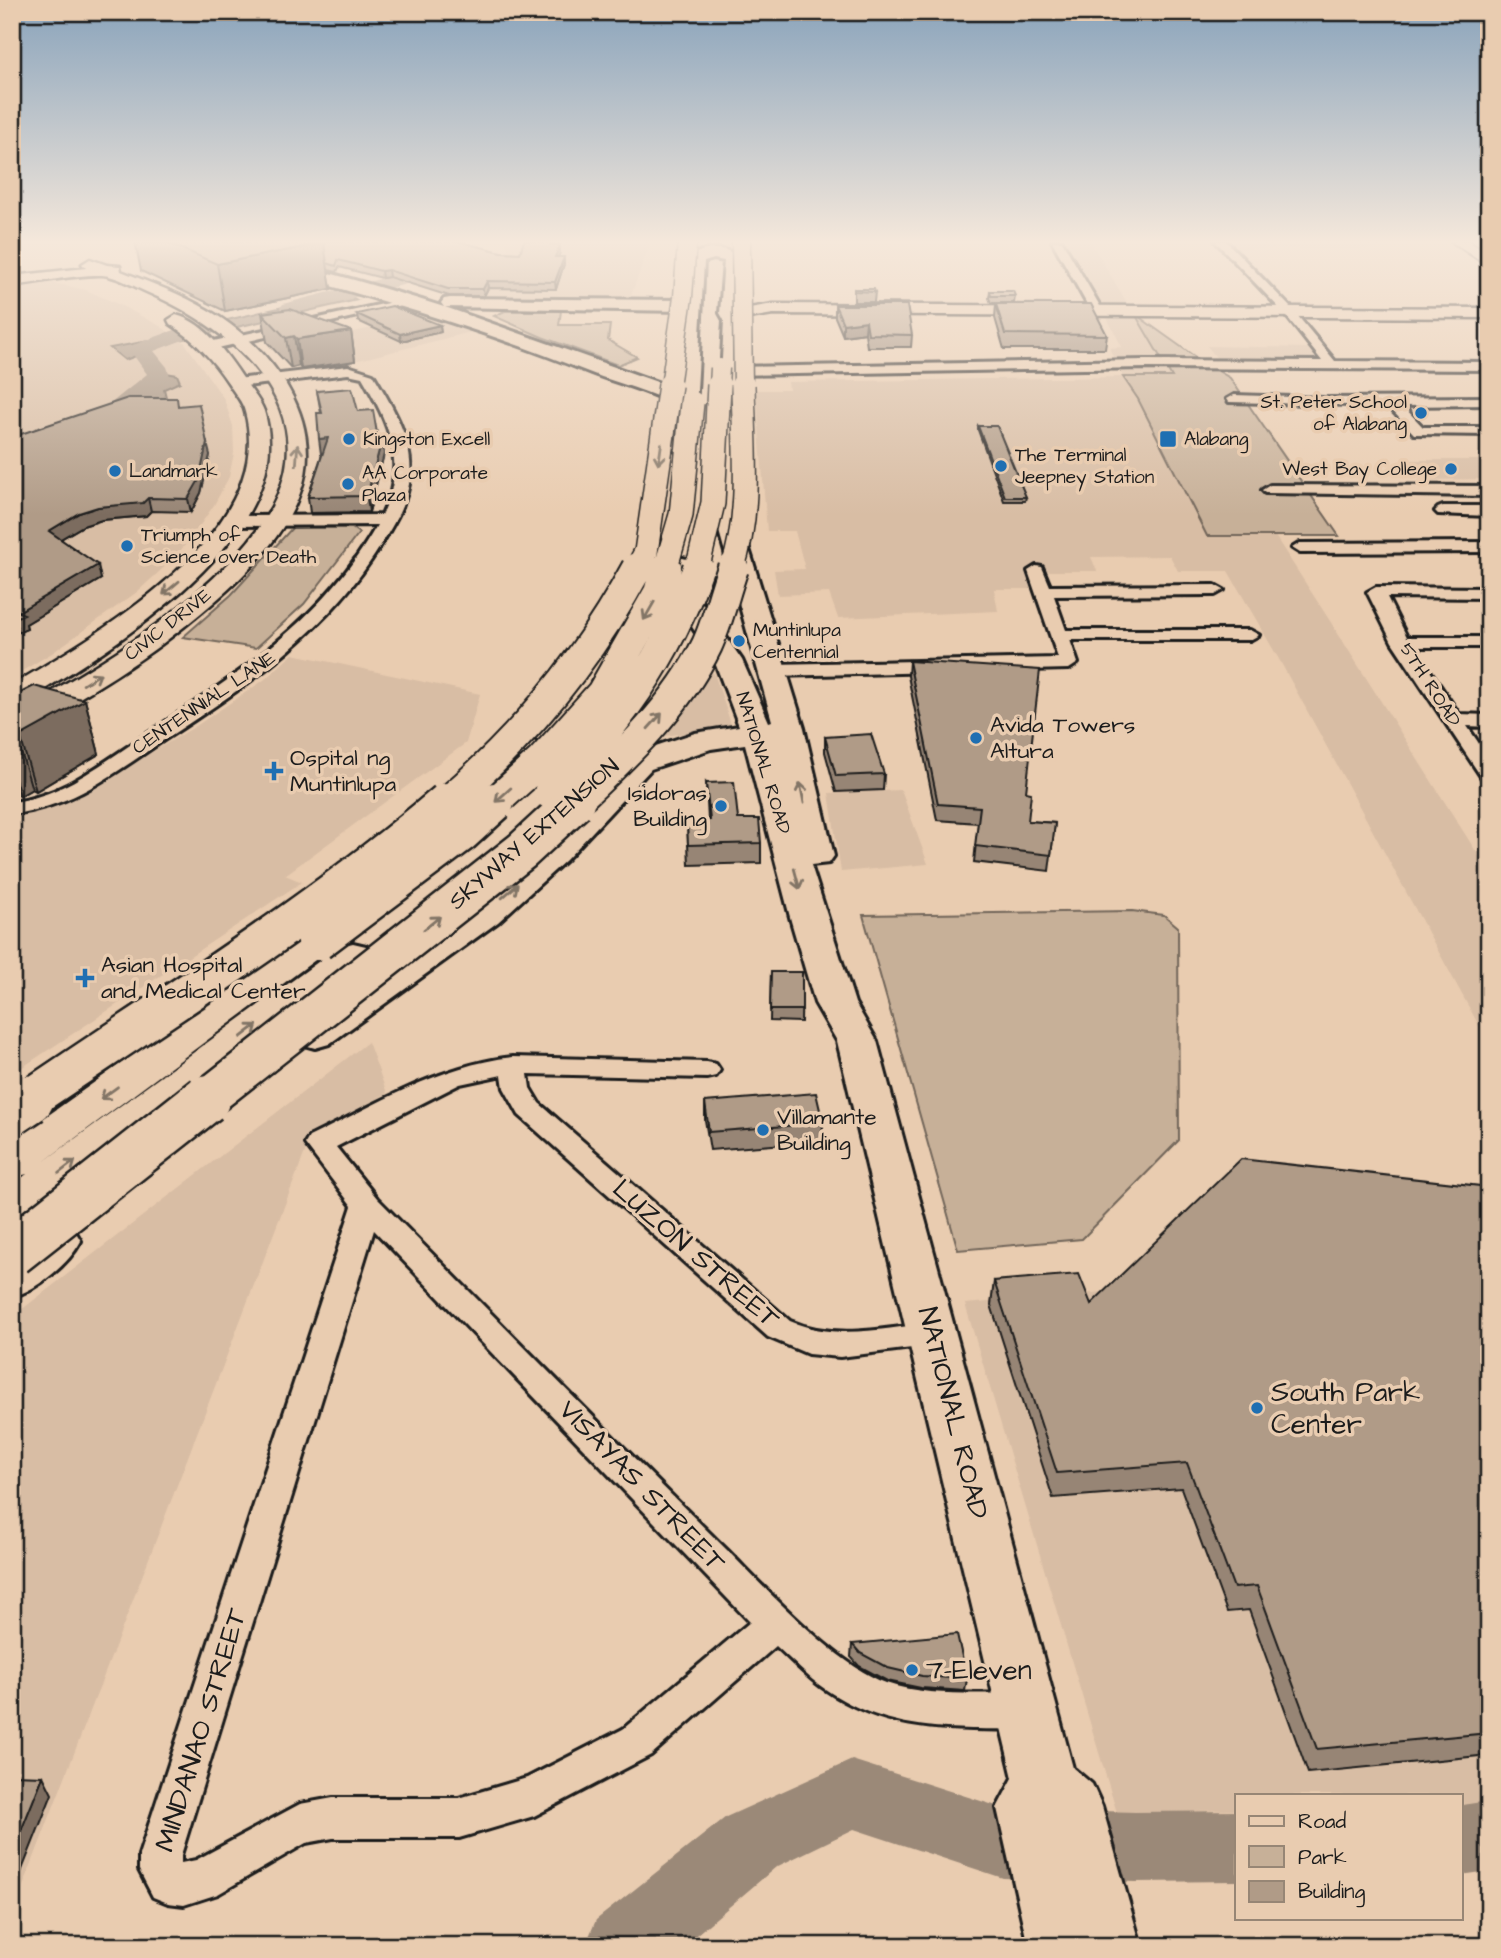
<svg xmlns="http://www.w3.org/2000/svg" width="1501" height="1958" font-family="'Architects Daughter',sans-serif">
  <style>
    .built { fill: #d8bda4 }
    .green { fill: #c7b098; stroke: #72665a; stroke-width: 2 }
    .water { fill: #9b8978; stroke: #685d53; stroke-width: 2 }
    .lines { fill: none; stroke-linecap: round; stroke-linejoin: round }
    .river { fill: #9b8978; fill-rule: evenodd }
    .street-casing { stroke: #1c1c1c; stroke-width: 6 }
    .secondary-casing { stroke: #1c1c1c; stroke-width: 5 }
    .highway-casing { stroke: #1c1c1c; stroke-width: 6 }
    .street { fill: #e9ccb0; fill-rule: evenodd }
    .secondary { fill: #e9ccb0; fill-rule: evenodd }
    .highway { fill: #e9ccb0; fill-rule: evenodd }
    .highway-bridge-far4-casing { stroke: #1c1c1c; stroke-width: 21; stroke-linecap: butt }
    .highway-bridge-far3-casing { stroke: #1c1c1c; stroke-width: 26; stroke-linecap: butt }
    .highway-bridge-far2-casing { stroke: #1c1c1c; stroke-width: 34; stroke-linecap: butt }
    .highway-bridge-far1-casing { stroke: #1c1c1c; stroke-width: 43; stroke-linecap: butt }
    .highway-bridge-casing { stroke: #1c1c1c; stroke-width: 52; stroke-linecap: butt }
    .highway-bridge-far4 { stroke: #e9ccb0; stroke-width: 18 }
    .highway-bridge-far3 { stroke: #e9ccb0; stroke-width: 23 }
    .highway-bridge-far2 { stroke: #e9ccb0; stroke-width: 30 }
    .highway-bridge-far1 { stroke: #e9ccb0; stroke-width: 38 }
    .highway-bridge { stroke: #e9ccb0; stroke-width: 47 }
    .wall { fill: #978574; stroke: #1c1c1c; stroke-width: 2 }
    .shaded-wall { fill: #7b6c5e; stroke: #1c1c1c; stroke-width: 2 }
    .building { fill: #b09b87; stroke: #1c1c1c; stroke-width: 2 }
    .oneway { stroke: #827466 }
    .poi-dot { fill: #1f6fb2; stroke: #e9ccb0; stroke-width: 2.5 }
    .labels { text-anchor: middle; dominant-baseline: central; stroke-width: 7; stroke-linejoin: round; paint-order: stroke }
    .far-poi-label { font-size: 19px; fill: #1c1c1c; stroke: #e9ccb0; text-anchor: start }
    .far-street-label { font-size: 19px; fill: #1c1c1c; stroke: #e9ccb0 }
    .poi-label { font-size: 23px; fill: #1c1c1c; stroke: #e9ccb0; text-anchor: start }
    .street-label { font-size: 23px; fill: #1c1c1c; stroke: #e9ccb0 }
    .near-street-label { font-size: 28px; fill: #1c1c1c; stroke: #e9ccb0 }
    .near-poi-label { font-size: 28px; fill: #1c1c1c; stroke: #e9ccb0; text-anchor: start }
  </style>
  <rect width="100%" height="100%" fill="#e9ccb0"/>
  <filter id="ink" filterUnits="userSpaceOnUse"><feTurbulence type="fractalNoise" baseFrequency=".0143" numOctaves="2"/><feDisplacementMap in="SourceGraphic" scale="14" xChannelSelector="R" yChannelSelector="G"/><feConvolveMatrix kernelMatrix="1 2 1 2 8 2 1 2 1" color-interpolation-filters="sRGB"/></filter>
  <g filter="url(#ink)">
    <path class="built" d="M505 241H651L629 301 483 299 503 263 502 256 508 248Z
      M1048 241H1090L1166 368 1330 621 1489 872V1044L1280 661 1228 571H1178L1170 556 1091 557 1097 571H1030L1035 589H994L998 611 838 618 829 593 778 595 774 570 805 569 795 531H767L756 390H789L788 382 1123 377 1109 348 1122 347 1105 314 1090 304Z
      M1227 241H1375L1385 249H1235Z
      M53 283 86 290 120 305 160 326 185 343 224 399 233 426 234 453 229 477 214 505 192 537 172 560 137 592 52 653 12 677V286Z
      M429 315 471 332 355 361 312 345 327 338Z
      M1207 346 1310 348 1324 362H1220Z
      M1408 460H1489V479L1420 480Z
      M293 654 480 694 466 743 285 875 302 882 12 1074V817L51 809 74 799 196 726 264 680Z
      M679 673H714L732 727 633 740Z
      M901 790 928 864 841 872 829 793Z
      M368 1042 387 1093 310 1139 12 1915V1317Z
      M1489 1205V1803L1461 1804V1795H1237V1810L1117 1813 965 1304 1103 1292Z"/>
    <path class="green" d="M505 311H561L559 325H610L608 340 637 357 618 365 542 337 494 316Z
      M1135 314 1201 361 1230 378 1339 536H1207L1138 399 1123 377H1172Z
      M293 527 352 528 359 533 304 604 256 648 183 637 231 595Z
      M1132 911 1164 915 1178 927 1179 1140 1082 1239 958 1250 863 915Z"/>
    <path class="water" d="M344 293 357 300 179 340 125 360 110 348 159 339 166 334Z
      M166 373 177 375 180 382 164 389 166 397 164 400 12 441C45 429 80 420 111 405 119 401 125 393 132 389 144 382 153 377 166 373Z"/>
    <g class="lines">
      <path class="river" d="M403 273 410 275 412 279 410 283 290 314 283 312 280 308 283 304Z
        M186 326 193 328 196 332 193 336 154 351 167 367 170 376 126 414 12 451V436L110 404 147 374 129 349 133 345Z
        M852 1760 1003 1808 1135 1812 1237 1811V1881L1135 1882 1003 1878 854 1829 776 1867 683 1946H585L596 1920 726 1817Z
        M1489 1801V1871L1461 1875V1805Z"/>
      <g class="street-casing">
        <path id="street" d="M1052 241H1062L1100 306 1098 308 1088 306Z
          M1215 241H1226L1292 309 1335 361 1489 362V370L1146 368 732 375 726 371 732 367 1146 360 1322 361 1284 313Z
          M406 299 412 302 410 304 209 350 203 346 209 342Z
          M348 366 373 374C391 404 414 441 410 477 408 501 393 525 381 545 329 630 250 684 167 738 117 771 74 807 12 814V802C64 796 101 763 144 736 233 678 323 621 377 525L235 526 227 521 235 516 382 515C408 463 389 424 362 377L348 374 237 387 230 383 237 379Z
          M1234 395 1325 398 1489 397V405L1403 406 1423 427H1489V435L1414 434 1388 406 1229 402 1227 399Z
          M1270 485 1489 486V496L1265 493 1262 490Z
          M1443 506H1489V516L1438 514 1435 511 1438 508Z
          M1489 542V552L1300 553 1292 548 1300 543Z
          M1036 566 1042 567 1050 586 1215 585 1224 590 1215 595 1054 596 1066 630H1250L1259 635 1250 640H1070L1078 663 1069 669 773 676 764 670 773 664 1058 658 1028 571Z
          M1376 587 1489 588V598L1387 597 1407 637H1489V647H1414L1459 714 1489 715V727L1467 726 1489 758V780L1482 778 1392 642 1367 592Z
          M513 1057 707 1062 716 1064 720 1070 716 1076 707 1078 528 1074 530 1088 539 1103 790 1321C836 1341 885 1328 933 1323L944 1326 949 1335 944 1344 840 1357 808 1354 768 1337 519 1115 504 1088 502 1075 460 1084 336 1147 377 1198C494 1316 610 1435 728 1551 766 1589 837 1666 886 1683 930 1698 982 1692 1028 1694L1042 1699 1047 1712 1042 1725 1028 1730C952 1728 891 1734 825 1689 807 1677 792 1660 776 1646L651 1755 534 1816 459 1838H333L306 1843 218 1894 184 1905 168 1903 153 1897 139 1870V1855L352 1206 305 1144 309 1137C375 1105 439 1065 513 1057ZM374 1230 750 1622 623 1729 527 1778 459 1798H333L300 1804 196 1860 181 1863V1855Z"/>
      </g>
      <g class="secondary-casing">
        <path id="secondary" d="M1451 241H1468L1489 254V266Z
          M90 259 107 265 120 266 121 271C151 283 181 294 208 310 271 346 327 419 300 493 279 553 210 607 162 644 132 666 100 686 68 705 51 716 32 729 12 734V714C95 668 240 584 278 494 318 400 227 327 151 294 137 288 117 276 102 275 77 274 38 283 12 286V276L86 268 82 264Z
          M773 304 1489 308V318L773 314 749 318 741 313 743 309Z
          M176 315C206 322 231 360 247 384 253 393 261 402 264 411 303 534 108 651 22 703L12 705V685C97 635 278 532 245 412 243 402 234 393 229 384 213 360 194 339 170 324L168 320Z"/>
      </g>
      <g class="highway-casing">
        <path id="highway" d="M170 241C205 240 237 250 271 258 329 272 387 289 444 307L441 303 444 299 450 298 684 300 690 256C705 247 728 245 740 259L738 313 742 320 738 513 804 728 834 856 829 863 811 865 855 1003 877 1041 1073 1768 1092 1784 1102 1806 1141 1946H1028L997 1808 1013 1778 837 1041 815 1003 791 921 745 744 711 749 651 769 566 860 498 922 329 1044 315 1048 301 1044 295 1035 301 1026 472 906 542 846 608 777 572 776 503 752 498 745 503 738 514 736 525 738 576 757 619 758 695 733 739 726 714 660 671 595 665 565 669 559 678 557 687 559 691 565 697 595 742 660 769 722 772 721 714 513 724 320 720 313 724 261 714 259 704 262 694 446 691 451H675L672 446 675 405C648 390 619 384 591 373 454 318 315 280 172 244ZM445 307 683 311 677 389Z
          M317 930 330 933 336 941 330 949 43 1162 340 946 353 943 366 946 372 954 366 962 28 1219 12 1224V1185L27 1174 12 1178V1141L304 933Z
          M58 1224 74 1229 81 1241C68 1265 38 1289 12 1297V1253L42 1229Z"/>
      </g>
      <use href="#street" class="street"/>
      <use href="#secondary" class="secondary"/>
      <use href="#highway" class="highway"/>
      <g class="highway-bridge-far4-casing">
        <path id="highway-bridge-far4" d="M741 241 743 386
          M670 386 683 297 687 241
          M719 386 720 368"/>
      </g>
      <g class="highway-bridge-far3-casing">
        <path id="highway-bridge-far3" d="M636 570 646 552 670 385
          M665 570 681 515 692 403
          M697 570 713 503 719 385
          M732 570C752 511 744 445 743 385"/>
      </g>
      <g class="highway-bridge-far2-casing">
        <path id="highway-bridge-far2" d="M549 793C616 728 667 657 698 568
          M445 804C524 737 588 659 637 568
          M493 804 541 761 602 693 659 593 666 568
          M573 804C623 757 677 707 707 645 718 621 724 593 733 568"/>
      </g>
      <g class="highway-bridge-far1-casing">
        <path id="highway-bridge-far1" d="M317 941 462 832 495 802
          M27 1101C169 1004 316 914 447 802
          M204 1101 522 851 575 802"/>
      </g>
      <g class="highway-bridge-casing">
        <path id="highway-bridge" d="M12 1111 30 1099
          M12 1252 206 1099"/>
      </g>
      <use href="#highway-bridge-far4" class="highway-bridge-far4"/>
      <use href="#highway-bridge-far3" class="highway-bridge-far3"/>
      <use href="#highway-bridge-far2" class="highway-bridge-far2"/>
      <use href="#highway-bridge-far1" class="highway-bridge-far1"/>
      <use href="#highway-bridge" class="highway-bridge"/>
    </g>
    <path class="wall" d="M135 241H456L501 252 520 253 524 241H554L553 245H560V252L558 257H564V264L556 289 488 288 484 296H449L389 277 382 278 339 267 337 272 328 270 331 289 225 311 141 271Z
      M854 289 875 292 874 302H854Z
      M990 291 1015 296 1014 303H991L989 298Z
      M996 304 1107 335 1105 349H1004L995 318Z
      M835 305 912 335 911 347H867L865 333 843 336 835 317Z
      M262 313 351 331 355 361 301 369 299 366 291 368 267 342Z
      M357 314 441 332 401 341 358 321Z
      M317 391 358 411 378 439H382L384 454 369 512 310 513 308 497 322 454H321V413Z
      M178 405 210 455 201 493 191 512 151 511 146 516 102 520 83 526 61 539 101 579 26 624 27 629 12 635V437Z
      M978 426 1026 497 1025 501H1004L978 430Z
      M909 661 1026 792 1028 821 1055 823 1049 871 974 862 978 823 937 820 908 676Z
      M12 697 85 700 99 754 36 791 32 789 20 796 12 793Z
      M825 737 884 774 883 790 836 792 825 752Z
      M706 783 761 843V863L689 865 687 821 708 820Z
      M771 972H802L801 1022 770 1021Z
      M705 1102 823 1123 822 1141 710 1150 705 1120Z
      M1489 1187V1755L1308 1773 1249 1610 1227 1612 1181 1488 1053 1498 991 1305 994 1281 1091 1304Z
      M852 1644 967 1679 965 1691 921 1688 887 1681 859 1666 851 1657Z"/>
    <path class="shaded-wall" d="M324 243 331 289 225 311 217 264Z
      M560 245V252L556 264 555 257Z
      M564 257V264L556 289 555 282Z
      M388 270 389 277 382 278 381 271Z
      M487 281 488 288 484 296 483 289Z
      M866 321 865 333 843 336V324Z
      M440 325 441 332 401 341 400 334Z
      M351 331 355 361 301 369 297 339Z
      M294 336 299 366 291 368 286 338Z
      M328 438 330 453 321 454 319 439Z
      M382 439 384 454 369 512 367 496Z
      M207 443 210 455 201 493 191 512 188 499Z
      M148 498 151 511 146 516 102 520 83 526 52 544 49 531 79 513 98 507Z
      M98 565 101 579 26 624 27 629 12 635V619L18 612Z
      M85 700 99 754 36 791 20 736Z
      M16 735 32 789 20 796 12 769V737Z
      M43 1776 52 1794 12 1895V1853Z"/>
    <path class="building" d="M164 241H315L324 243 217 264Z
      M315 241H456L501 252 520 253 524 241H552L551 245H560L555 257H564L555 282 487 281 483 289H448L388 270 381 271 338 260 336 266 327 263 324 243Z
      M854 289H874L875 292 854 291Z
      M990 291H1013L1015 296H991Z
      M996 304H1091L1107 335 1005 334Z
      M835 305H907L912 335 868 334 866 321 843 324Z
      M392 306 440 325 400 334 357 314Z
      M290 309 351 331 297 339 294 336 286 338 262 313Z
      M352 388 358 411 373 410 378 439H382L367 496 308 497 328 438 319 439 317 413H322L317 391Z
      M128 398H177L178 406 199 404 207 443 199 480 188 499 148 498 143 503 98 507 79 513 49 531 98 565 18 612 24 614 12 619V437Z
      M978 426H997L1026 497H1005Z
      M909 661 1040 670 1026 792 1031 793 1028 821 1055 823 1051 855 975 846 980 807 938 804Z
      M34 686 85 700 20 736 16 735 12 737V697Z
      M871 734 884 774 836 776 825 737Z
      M734 782 738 819H759L761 843 688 845 687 821 710 820 706 783Z
      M771 972H802V1010H770Z
      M816 1093 823 1123 709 1132 705 1102Z
      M1241 1159 1489 1187V1733L1317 1749 1257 1586 1234 1588 1187 1463 1057 1473 994 1281 1079 1274 1091 1304Z
      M957 1634 967 1679 922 1676 888 1668 860 1653 852 1644Z
      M12 1775 43 1776 12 1853Z"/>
    <defs><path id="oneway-shaft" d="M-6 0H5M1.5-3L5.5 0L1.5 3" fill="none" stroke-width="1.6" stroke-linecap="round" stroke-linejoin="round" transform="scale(1.75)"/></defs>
    <g class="oneway">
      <use href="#oneway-shaft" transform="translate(660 454) rotate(98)"/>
      <use href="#oneway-shaft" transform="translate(297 455) rotate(-86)"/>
      <use href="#oneway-shaft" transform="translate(171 588) rotate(140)"/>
      <use href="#oneway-shaft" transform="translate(649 611) rotate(120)"/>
      <use href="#oneway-shaft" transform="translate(92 679) rotate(-32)"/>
      <use href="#oneway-shaft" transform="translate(655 721) rotate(-48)"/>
      <use href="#oneway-shaft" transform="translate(802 793) rotate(-101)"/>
      <use href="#oneway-shaft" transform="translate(503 795) rotate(138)"/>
      <use href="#oneway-shaft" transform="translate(797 879) rotate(75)"/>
      <use href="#oneway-shaft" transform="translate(510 891) rotate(-41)"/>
      <use href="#oneway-shaft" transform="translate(432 923) rotate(-39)"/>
      <use href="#oneway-shaft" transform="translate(249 1031) rotate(-37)"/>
      <use href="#oneway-shaft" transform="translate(109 1093) rotate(144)"/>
      <use href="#oneway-shaft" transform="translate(67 1167) rotate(-37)"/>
    </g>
  </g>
  <linearGradient id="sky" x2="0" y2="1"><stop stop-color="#89a3bb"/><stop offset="0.47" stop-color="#f5e8db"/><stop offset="1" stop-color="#f5e8db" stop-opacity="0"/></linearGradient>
  <rect width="1501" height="515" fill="url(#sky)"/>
  <g class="poi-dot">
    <circle cx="1421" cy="413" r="7"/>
    <circle cx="349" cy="439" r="7"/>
    <rect x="1159" y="430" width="18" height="18" rx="3.5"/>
    <circle cx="1001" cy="466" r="7"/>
    <circle cx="1451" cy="469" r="7"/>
    <circle cx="115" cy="471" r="7"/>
    <circle cx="348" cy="484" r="7"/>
    <circle cx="127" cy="546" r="7"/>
    <circle cx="739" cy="641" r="7"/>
    <circle cx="976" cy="738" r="7"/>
    <path d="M270.5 760.5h7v7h7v7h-7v7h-7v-7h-7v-7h7z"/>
    <circle cx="721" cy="806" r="7"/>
    <path d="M81.5 967.5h7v7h7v7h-7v7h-7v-7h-7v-7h7z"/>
    <circle cx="763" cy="1130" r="7"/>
    <circle cx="1257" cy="1408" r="7"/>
    <circle cx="912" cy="1670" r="7"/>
  </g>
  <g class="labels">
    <g class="far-poi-label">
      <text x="1407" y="402" text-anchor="end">St. Peter School<tspan x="1407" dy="22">of Alabang</tspan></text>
      <text x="363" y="439">Kingston Excell</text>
      <text x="1184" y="439">Alabang</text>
      <text x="1015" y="455">The Terminal<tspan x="1015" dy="22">Jeepney Station</tspan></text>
      <text x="1437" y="469" text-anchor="end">West Bay College</text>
      <text x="129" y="471">Landmark</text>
      <text x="362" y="473">AA Corporate<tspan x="362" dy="22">Plaza</tspan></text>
      <text x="141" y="535">Triumph of<tspan x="141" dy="22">Science over Death</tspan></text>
      <text x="753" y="630">Muntinlupa<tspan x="753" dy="22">Centennial</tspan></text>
    </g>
    <g class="far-street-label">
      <text transform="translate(168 625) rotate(-38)">CIVIC DRIVE</text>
      <text transform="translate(1430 685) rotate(57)">5TH ROAD</text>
      <text transform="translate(204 703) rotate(-34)">CENTENNIAL LANE</text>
      <text transform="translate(763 763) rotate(73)">NATIONAL ROAD</text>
    </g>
    <g class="poi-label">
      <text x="990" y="725">Avida Towers<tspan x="990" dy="26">Altura</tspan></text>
      <text x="290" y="758">Ospital ng<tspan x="290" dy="26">Muntinlupa</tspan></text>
      <text x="707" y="793" text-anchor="end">Isidoras<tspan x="707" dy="26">Building</tspan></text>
      <text x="101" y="965">Asian Hospital<tspan x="101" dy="26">and Medical Center</tspan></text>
      <text x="777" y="1117">Villamante<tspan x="777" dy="26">Building</tspan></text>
    </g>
    <g class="street-label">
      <text transform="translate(534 834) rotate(-41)">SKYWAY EXTENSION</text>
    </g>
    <g class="near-street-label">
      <text transform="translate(696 1254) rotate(41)">LUZON STREET</text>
      <text transform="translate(953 1413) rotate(76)">NATIONAL ROAD</text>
      <text transform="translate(642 1486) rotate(46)">VISAYAS STREET</text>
      <text transform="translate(201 1730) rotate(-73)">MINDANAO STREET</text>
    </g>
    <g class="near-poi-label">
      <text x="1271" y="1392">South Park<tspan x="1271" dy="32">Center</tspan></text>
      <text x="926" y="1670">7-Eleven</text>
    </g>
  </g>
  <rect width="1501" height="1958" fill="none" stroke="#e9ccb0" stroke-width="42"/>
  <rect x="21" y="21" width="1459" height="1916" fill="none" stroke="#1c1c1c" stroke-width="2.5" filter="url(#ink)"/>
  <rect x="1235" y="1794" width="228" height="126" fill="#e9ccb0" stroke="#978675" stroke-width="2"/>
  <rect x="1249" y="1816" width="35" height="10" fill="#e9ccb0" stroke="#978675" stroke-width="2"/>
  <text x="1298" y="1828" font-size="21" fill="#1c1c1c">Road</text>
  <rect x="1249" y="1846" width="35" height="21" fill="#c7b098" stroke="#978675" stroke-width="2"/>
  <text x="1298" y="1864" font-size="21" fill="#1c1c1c">Park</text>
  <rect x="1249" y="1881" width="35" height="21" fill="#b09b87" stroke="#978675" stroke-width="2"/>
  <text x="1298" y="1898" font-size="21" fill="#1c1c1c">Building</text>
</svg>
